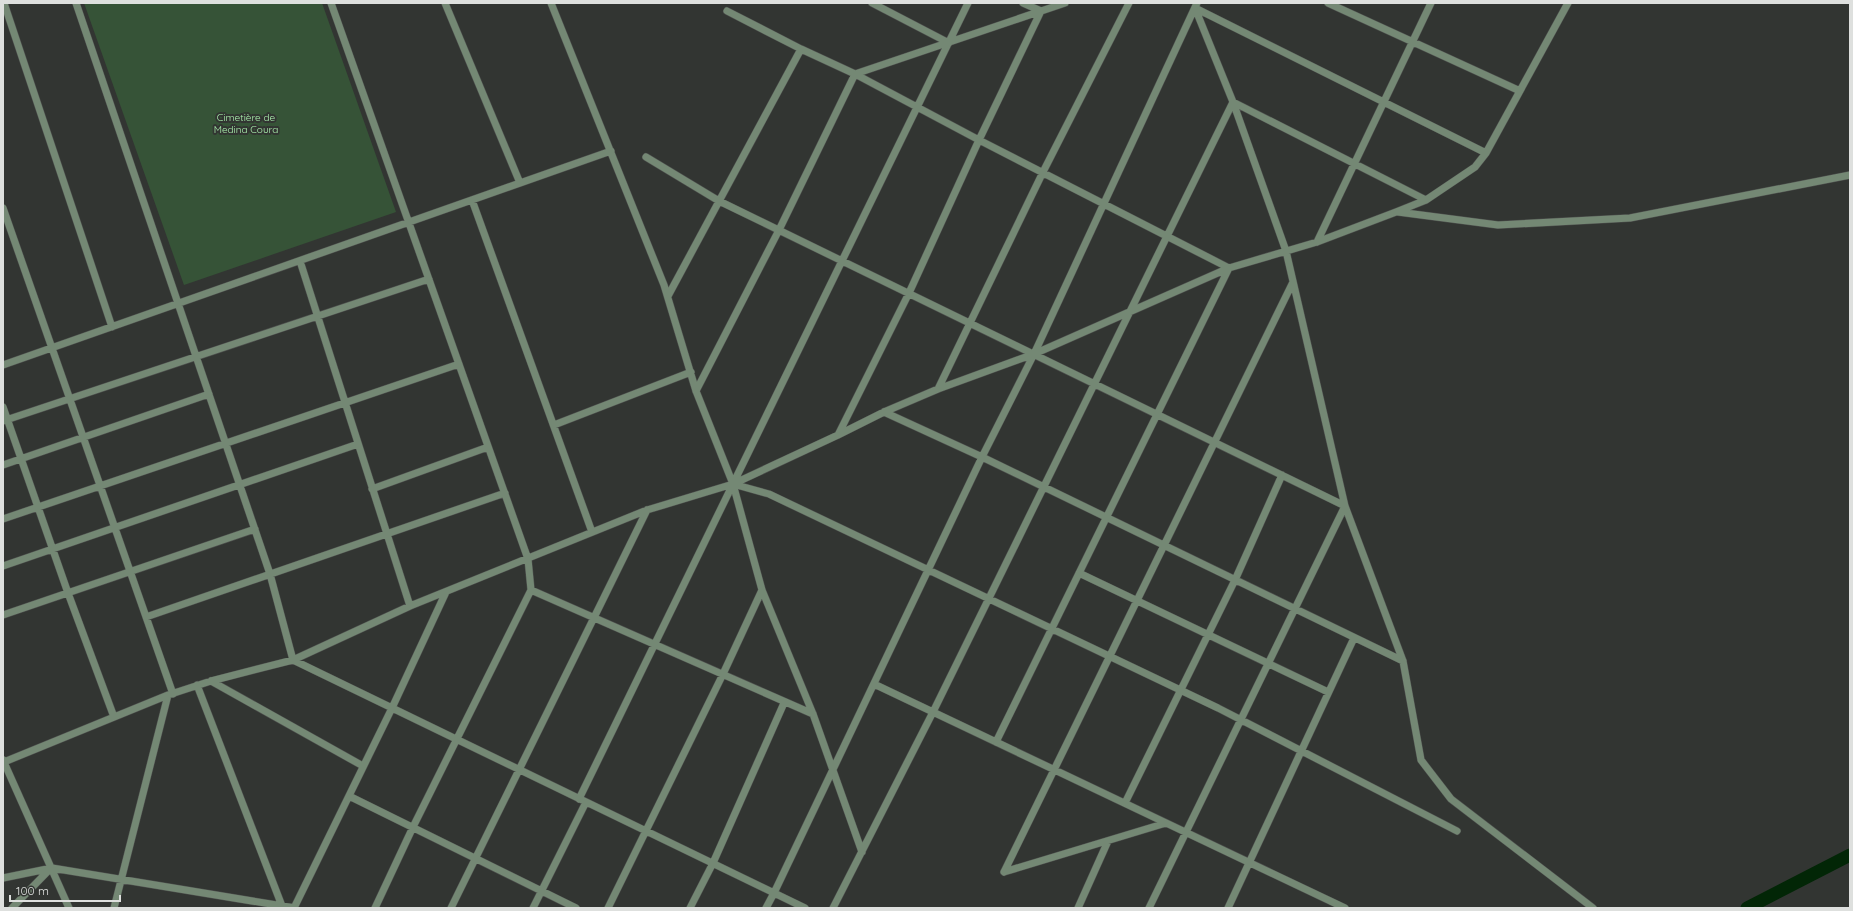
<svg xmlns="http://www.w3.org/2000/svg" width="1853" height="911" font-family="Quicksand,sans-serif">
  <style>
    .green { fill: #365337 }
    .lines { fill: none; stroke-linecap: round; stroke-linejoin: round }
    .river { stroke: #022606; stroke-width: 13 }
    .minor-casing { stroke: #4e504e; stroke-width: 8 }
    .minor { stroke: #748874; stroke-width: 7 }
    .labels { text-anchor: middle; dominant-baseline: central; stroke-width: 4; stroke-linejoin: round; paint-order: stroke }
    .park-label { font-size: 10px; fill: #adf4b0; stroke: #323532 }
  </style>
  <rect width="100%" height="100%" fill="#323532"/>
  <path class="green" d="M84 3H322L396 212 184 285Z"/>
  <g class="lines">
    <path class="river" d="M1747 908 1850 855"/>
    <g class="minor-casing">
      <path id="minor" d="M4 3 112 327
        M76 3 270 574 293 660 805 908
        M331 3 528 559 531 590 413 827 375 908
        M445 3 520 183
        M551 3 664 285 696 391 733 484 769 494 1218 708 1457 831
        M872 3 949 43
        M1328 3 1520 91
        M1195 8 1233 102 1286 251 1345 506 1403 661 1421 760 1451 799 1593 908
        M1195 8 1486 153
        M727 11 801 49 855 74 979 140 1229 268 996 742
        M646 157 719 201 1345 506 1149 908
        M472 200 592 532
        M3 208 173 694
        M1398 212 1498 225 1630 218 1850 175
        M1317 242 1431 3
        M300 261 410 606
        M668 296 801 49
        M3 365 611 151
        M938 389 1043 172 1129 3
        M696 391 779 230 855 74 1065 3
        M3 407 68 593 114 717
        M884 412 982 457 1403 661
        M3 421 429 279
        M554 425 691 372
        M838 435 909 293 979 140 1041 11 1023 3
        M3 465 209 394
        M733 484 762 590 813 714 862 852
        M372 489 488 447
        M3 519 459 364
        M3 566 358 444
        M1079 573 1328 692
        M531 590 813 714
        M3 615 255 529
        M146 617 505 493
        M211 681 363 766
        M874 684 1345 908
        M197 685 282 906
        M3 760 69 908
        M4 762 168 695 211 681 293 660 410 606 647 510 733 484 838 435 884 412 938 389 1034 354 1229 268 1317 242 1396 212 1426 200 1475 167 1486 153 1568 3
        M349 796 576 908
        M579 799 968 3
        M1125 803 1235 580 1282 475
        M1004 872 1293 282
        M1004 872 1166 823
        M3 878 52 868 295 908
        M12 908 51 868
        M114 908 168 695
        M294 908 392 708 446 592
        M451 908 647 510
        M533 908 586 802
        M608 908 723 674 762 590
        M690 908 713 863 784 703
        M766 908 774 893 982 457 1034 354 1197 3
        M833 908 933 712 1233 102 1426 200
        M1078 908 1108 841
        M1228 908 1354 638"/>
    </g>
    <use href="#minor" class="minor"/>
  </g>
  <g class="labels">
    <g class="park-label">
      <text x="246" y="117">Cimetière de<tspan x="246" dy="12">Medina Coura</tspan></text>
    </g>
  </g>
  <rect width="1853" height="911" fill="none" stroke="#dee0de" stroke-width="8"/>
  <path d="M10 895v6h110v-6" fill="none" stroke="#dee0de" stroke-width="2"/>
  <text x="16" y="895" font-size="12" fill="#dee0de" stroke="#323532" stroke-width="3" paint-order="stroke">100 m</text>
</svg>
